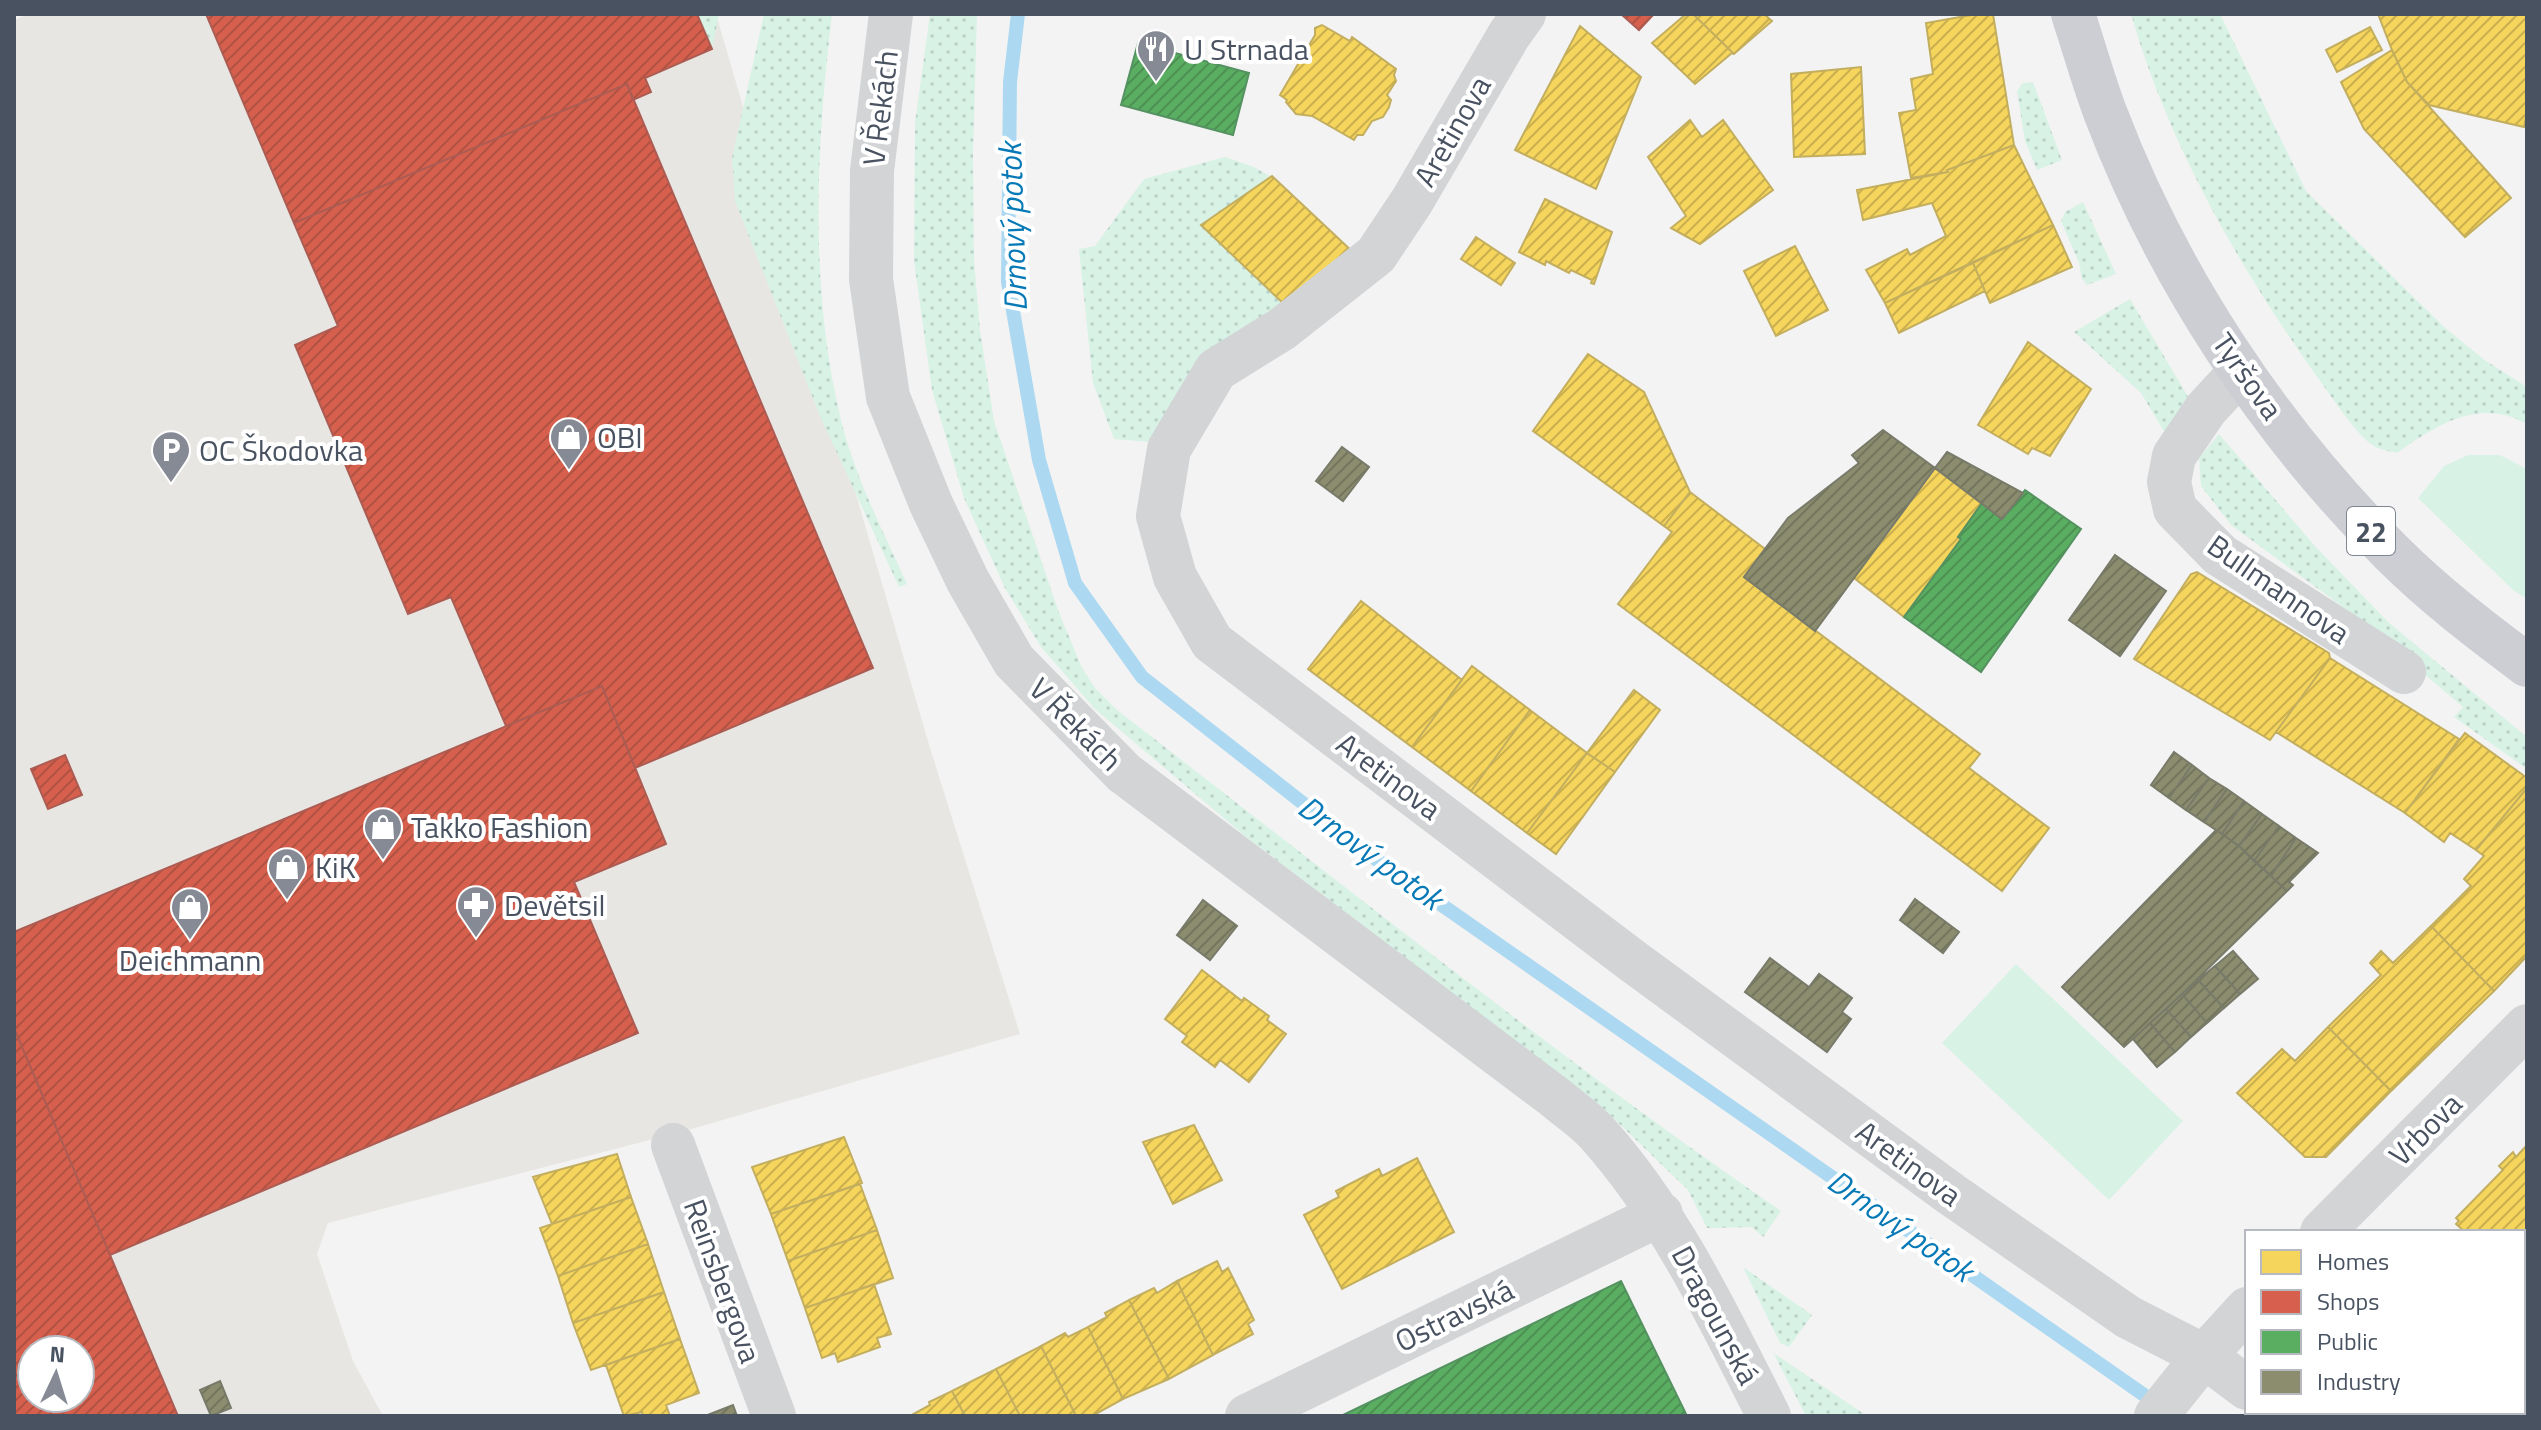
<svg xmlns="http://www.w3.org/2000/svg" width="2541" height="1430" viewBox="0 0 2541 1430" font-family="'Titillium Web',sans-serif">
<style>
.commercial{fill:#e7e6e2;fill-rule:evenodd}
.grass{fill:url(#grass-dots)}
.park{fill:#d8f2e6}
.homes{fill:url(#homes-hatch);stroke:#c2ae5e;stroke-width:2}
.shops{fill:url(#shops-hatch);stroke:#ac5c53;stroke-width:2;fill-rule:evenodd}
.public{fill:url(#public-hatch);stroke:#559261;stroke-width:2}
.industry{fill:url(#industry-hatch);stroke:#787b6a;stroke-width:2}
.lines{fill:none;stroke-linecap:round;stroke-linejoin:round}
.stream{stroke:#acd9f1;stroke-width:14}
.minor{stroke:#d2d4d6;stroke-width:44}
.major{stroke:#ccced4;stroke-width:44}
.labels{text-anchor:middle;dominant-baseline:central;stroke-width:8;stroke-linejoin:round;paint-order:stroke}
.shield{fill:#fff;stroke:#808690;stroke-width:2}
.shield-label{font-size:28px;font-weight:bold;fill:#495261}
.poi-label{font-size:30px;fill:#495261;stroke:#fff;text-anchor:start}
.street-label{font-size:30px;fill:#495261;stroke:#fff}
.water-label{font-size:32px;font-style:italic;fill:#0779b6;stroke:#fff}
</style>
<defs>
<pattern id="grass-dots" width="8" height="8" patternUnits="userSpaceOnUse" patternTransform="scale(2)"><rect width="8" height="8" fill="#d8f2e6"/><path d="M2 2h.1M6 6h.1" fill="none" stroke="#bbd1c8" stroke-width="1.8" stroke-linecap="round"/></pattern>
<pattern id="homes-hatch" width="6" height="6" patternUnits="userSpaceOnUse" patternTransform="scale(2)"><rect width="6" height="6" fill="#f6d55c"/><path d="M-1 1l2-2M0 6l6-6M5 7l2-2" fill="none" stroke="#c9af4f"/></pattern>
<pattern id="shops-hatch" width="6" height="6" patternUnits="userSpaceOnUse" patternTransform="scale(2)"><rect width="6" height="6" fill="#d6604d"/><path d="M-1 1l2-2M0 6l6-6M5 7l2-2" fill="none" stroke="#b05243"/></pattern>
<pattern id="public-hatch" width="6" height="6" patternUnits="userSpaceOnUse" patternTransform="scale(2)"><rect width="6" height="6" fill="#5aae61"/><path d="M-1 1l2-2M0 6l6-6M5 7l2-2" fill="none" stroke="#4c9053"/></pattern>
<pattern id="industry-hatch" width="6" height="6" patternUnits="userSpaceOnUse" patternTransform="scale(2)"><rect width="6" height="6" fill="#8c8c6e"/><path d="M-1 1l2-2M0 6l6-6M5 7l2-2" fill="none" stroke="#74755e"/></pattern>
</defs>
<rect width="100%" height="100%" fill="#f4f3f3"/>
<path class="commercial" d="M29 14H716L930 748 1020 1034 681 1132 328 1223 317 1254 353 1361 383 1416H14V20ZM32 1350H80V1398H32Z"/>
<path class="grass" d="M697 14H719L712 49Z
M764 14H832C816 149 809 287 841 420 855 477 883 531 907 584L899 587 820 416 735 201 732 158Z
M930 14H977L973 154 974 260 980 330 994 421 1058 610 1082 668 1095 688 1117 710C1336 879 1553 1054 1781 1211L1763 1237 1752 1227 1707 1228 1688 1190 1604 1109 1245 836 1095 709 1041 647 1005 588 964 498 932 390 914 261 915 123Z
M2131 14H2220L2306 191 2444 327 2486 361 2527 387V424C2479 397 2437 425 2397 453 2390 451 2380 450 2374 446 2357 436 2332 397 2320 381 2240 269 2169 146 2131 14Z
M2033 82 2062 160 2037 170 2025 141 2017 91 2023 83Z
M1225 157 1254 167 1270 176 1202 226 1287 307 1150 442 1114 439 1093 383 1079 249 1095 246 1144 179Z
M2083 202 2116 274 2087 285 2082 279 2079 263 2061 221 2065 212Z
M2130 299 2193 405 2165 433 2141 393 2074 332Z
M2219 434 2315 546 2388 622 2527 737V769L2454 717 2463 707 2358 618 2231 525 2201 486 2199 458Z
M1743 1267 1812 1315 1789 1347 1780 1343Z
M1773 1352H1772L1867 1416H1806Z"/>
<path class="park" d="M2468 455H2500L2527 469V599L2513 590 2418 498 2444 466Z
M2016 964 2183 1121 2109 1200 1942 1043Z"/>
<path class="homes" d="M1686 14H1693L1734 54 1732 53 1695 84 1652 43Z
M1693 14H1764L1772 21 1734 54Z
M1977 14H1993L2014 145 1947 170 1948 172 1911 178 1899 113 1916 110 1911 79 1933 74 1926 23Z
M2378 14H2527V113L2524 127 2429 105 2407 82 2392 50Z
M1322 25 1350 41 1352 37 1396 69 1394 75 1396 81 1387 95 1391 100 1389 107 1383 117 1372 121 1363 135H1357L1354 140 1312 116 1296 114 1286 102 1287 100 1280 95 1315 35V28Z
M1580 26 1641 77 1596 189 1515 150Z
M2370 27 2382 50 2337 72 2326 50Z
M2392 50 2407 82 2511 198 2465 237 2364 129 2341 82Z
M1861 67 1865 154 1794 157 1791 74Z
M1690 120 1702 137 1723 120 1773 190 1700 244 1671 228 1686 216 1648 157Z
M2014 145 2053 225 1885 303 1866 270 1907 249 1910 255 1946 236 1932 203 1863 220 1857 190 1948 172 1947 170Z
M1272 176 1356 255 1287 307 1201 225Z
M1545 199 1612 232 1594 284 1591 283 1592 280 1571 270 1569 273 1546 261 1545 265 1519 252Z
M2053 225 2072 267 1990 303 1973 263Z
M1476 237 1515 263 1501 285 1461 259Z
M1795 246 1828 310 1776 336 1744 271Z
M1973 263 1985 291 1899 333 1885 303Z
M2028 342 2091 389 2050 456 2032 448 2028 454 1978 425Z
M1588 354 1644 392 1690 492 1664 526 1533 431Z
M1935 468 1982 503 1958 537 1961 539 1904 617 1854 578Z
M1690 492 1765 549 1744 577 1980 754 1969 768 2049 828 2002 891 1618 604 1672 532 1664 526Z
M2197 572 2329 653 2330 658 2270 740 2134 659 2191 574Z
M1361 601 1462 680 1412 747 1308 669Z
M2330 658 2459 739 2405 813 2276 732Z
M1472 666 1530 710 1471 791 1412 747Z
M1634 690 1660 710 1615 772 1587 753Z
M1530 710 1587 753 1527 833 1471 791Z
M2465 733 2527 778V788L2476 850 2450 833 2444 842 2405 813Z
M1587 753 1615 772 1556 854 1527 833Z
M2527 788V956L2494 991 2431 926 2471 886 2464 879 2484 856 2476 850Z
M2431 926 2494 991 2391 1091 2328 1027 2381 975 2370 963 2381 951 2393 963Z
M1202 970 1242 1001 1244 998 1269 1016 1267 1020 1286 1034 1249 1082 1220 1060 1215 1067 1182 1042 1187 1036 1165 1019Z
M2328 1027 2391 1091 2326 1157H2305L2237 1093 2282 1049 2295 1061Z
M1194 1125 1222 1180 1173 1204 1143 1142Z
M844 1137 862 1183 771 1214 752 1167Z
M2527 1145V1262L2523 1266V1232H2465L2456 1224 2459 1221 2456 1218 2503 1170 2499 1166 2513 1152 2516 1157Z
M617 1154 631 1197 552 1224 533 1177Z
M1417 1158 1454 1232 1342 1289 1304 1215 1339 1197 1336 1191 1379 1169 1382 1176Z
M860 1184 877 1230 788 1261 771 1214Z
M631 1197 648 1244 558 1276 540 1228Z
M877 1230 893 1278 805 1308 788 1261Z
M648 1244 664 1292 573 1323 558 1276Z
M1217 1261 1222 1272 1228 1268 1254 1320 1248 1324 1253 1334 1213 1355 1177 1281Z
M1177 1281 1213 1355 1169 1379 1129 1300 1154 1288 1157 1293Z
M874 1284 891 1334 877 1338 880 1347 838 1362 835 1353 822 1358 805 1308Z
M664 1292 680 1339 591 1370 573 1323Z
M1129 1300 1169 1379 1123 1399 1088 1327 1107 1317 1105 1313Z
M1088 1327 1123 1399 1092 1416H1076L1041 1346 1065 1333 1068 1337Z
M680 1339 699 1393 666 1405 670 1416H643L642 1412 624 1416 606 1365Z
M1041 1346 1076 1416H1020L996 1369Z
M996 1369 1020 1416H965L952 1391Z
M952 1391 965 1416H910L930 1405 929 1402Z
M2369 1412H2507L2512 1416H2375Z"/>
<path class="shops" d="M206 14H697L712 49 645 78 651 92 633 100 627 84 294 223Z
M1621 14H1654L1639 30Z
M627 84 873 668 635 768 602 686 506 726 451 597 408 614 295 345 338 326 294 223Z
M602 686 666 844 574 882 638 1033 110 1255 14 1028V932Z
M65 755 82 795 48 809 31 769Z
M14 1028 110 1255 178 1416H14ZM32 1350H80V1398H32Z"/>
<path class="public" d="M1138 43 1249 73 1233 135 1121 105Z
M2025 490 2081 529 1981 672 1904 617 1961 539 1958 537 1982 503 2002 519Z
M1621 1281 1687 1416H1341Z"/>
<path class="industry" d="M1883 430 1935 468 1815 631 1744 577 1788 518 1859 463 1852 455Z
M1342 447 1369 467 1343 501 1316 481Z
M1947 452 2023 493 2002 519 1935 468Z
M2115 555 2166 591 2120 656 2069 620Z
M2174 752 2192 765 2169 798 2151 785Z
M2192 765 2209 778 2186 810 2169 798Z
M2209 778 2227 789 2204 822 2186 810Z
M2227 789 2244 801 2222 834 2204 822Z
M2244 801 2262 814 2239 846 2222 834Z
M2262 814 2279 826 2254 861 2239 846Z
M2279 826 2296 838 2271 876 2254 861Z
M2216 830 2239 846 2287 891 2182 994 2124 1047 2062 987Z
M2296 838 2318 853 2289 882 2293 885 2287 891 2271 876Z
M1915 899 1959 932 1943 953 1900 920Z
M1203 900 1237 926 1210 960 1177 935Z
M2233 951 2258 979 2240 994 2215 966Z
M1770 958 1809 987 1819 974 1852 998 1842 1012 1851 1019 1827 1052 1745 992Z
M2215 966 2240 994 2224 1008 2198 980Z
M2198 980 2224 1008 2207 1023 2182 994Z
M2182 994 2207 1023 2191 1037 2166 1009Z
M2166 1009 2191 1037 2175 1052 2150 1023Z
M2150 1023 2175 1052 2157 1067 2133 1039Z
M220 1381 231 1408 211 1416 200 1390Z
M733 1405 737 1416H705Z"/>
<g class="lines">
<path class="stream" d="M1018 14 1010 82 1008 282 1039 460 1075 583 1142 677 1360 848 2157 1404"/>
<path class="minor" d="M891 14 872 171 871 279 888 397 931 504 968 581 1014 661 1124 773 1556 1098C1570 1110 1586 1120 1598 1134 1672 1217 1719 1318 1769 1416
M1524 14 1509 35 1412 201 1376 255 1282 329 1216 370 1169 449 1158 516 1175 577 1212 642 1634 962 1951 1194 2128 1317 2204 1356 2247 1388
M2241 371 2206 409 2174 456 2169 482 2175 509 2220 555 2404 672
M673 1145 774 1416
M2322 1232 2527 1026
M2281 1412 2287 1416
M1247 1416 1661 1214
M2156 1416 2204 1356 2247 1309"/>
<path class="major" d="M2073 14C2084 47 2093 80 2105 112 2167 276 2268 429 2392 553 2433 594 2480 630 2527 665"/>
</g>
<defs>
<g id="restaurant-pin" transform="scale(2)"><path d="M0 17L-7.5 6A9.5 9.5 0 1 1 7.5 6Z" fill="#858a94" stroke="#fff"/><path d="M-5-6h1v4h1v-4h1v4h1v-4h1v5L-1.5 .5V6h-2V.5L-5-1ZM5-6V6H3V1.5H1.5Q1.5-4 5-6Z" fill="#fff"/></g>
<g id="shop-pin" transform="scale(2)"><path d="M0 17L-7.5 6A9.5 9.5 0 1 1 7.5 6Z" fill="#858a94" stroke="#fff"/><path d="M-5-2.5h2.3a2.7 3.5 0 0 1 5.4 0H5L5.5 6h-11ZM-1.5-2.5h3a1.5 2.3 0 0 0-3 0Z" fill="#fff"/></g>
<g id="parking-pin" transform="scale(2)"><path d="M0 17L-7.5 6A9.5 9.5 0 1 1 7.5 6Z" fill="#858a94" stroke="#fff"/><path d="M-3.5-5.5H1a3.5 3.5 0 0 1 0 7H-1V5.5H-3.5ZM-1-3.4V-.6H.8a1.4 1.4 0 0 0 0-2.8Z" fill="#fff"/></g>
<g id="pharmacy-pin" transform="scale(2)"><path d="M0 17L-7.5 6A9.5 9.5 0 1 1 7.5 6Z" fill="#858a94" stroke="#fff"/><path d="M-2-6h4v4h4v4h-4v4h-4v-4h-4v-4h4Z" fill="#fff"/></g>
</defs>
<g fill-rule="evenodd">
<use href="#restaurant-pin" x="1156" y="49"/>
<use href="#shop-pin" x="569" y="437"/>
<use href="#parking-pin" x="171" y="450"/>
<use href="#shop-pin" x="383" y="827"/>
<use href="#shop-pin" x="287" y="867"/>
<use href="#pharmacy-pin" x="476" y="905"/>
<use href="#shop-pin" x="190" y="907"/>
</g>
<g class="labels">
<rect class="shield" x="2347" y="507" width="48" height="48" rx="6"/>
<g class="shield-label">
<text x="2371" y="531">22</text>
</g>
<g class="poi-label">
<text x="1184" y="49">U Strnada</text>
<text x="597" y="437">OBI</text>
<text x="199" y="450">OC Škodovka</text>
<text x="411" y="827">Takko Fashion</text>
<text x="315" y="867">KiK</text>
<text x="504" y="905">Devětsil</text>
<text x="190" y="960" text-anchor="middle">Deichmann</text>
</g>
<g class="street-label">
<text transform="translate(880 108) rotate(-83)">V Řekách</text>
<text transform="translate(1452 131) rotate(-60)">Aretinova</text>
<text transform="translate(2248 376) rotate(55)">Tyršova</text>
<text transform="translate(2279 589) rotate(35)">Bullmannova</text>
<text transform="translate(1076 724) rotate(45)">V Řekách</text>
<text transform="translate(1389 776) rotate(37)">Aretinova</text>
<text transform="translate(2425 1129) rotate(-45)">Vrbova</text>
<text transform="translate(1909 1163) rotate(36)">Aretinova</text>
<text transform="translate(723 1281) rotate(70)">Reinsbergova</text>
<text transform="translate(1454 1315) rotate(-26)">Ostravská</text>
<text transform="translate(1716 1315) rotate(62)">Dragounská</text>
</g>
<g class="water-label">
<text transform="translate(1012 227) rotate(-92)">Drnový potok</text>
<text transform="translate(1371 852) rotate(36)">Drnový potok</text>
<text transform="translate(1901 1225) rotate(35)">Drnový potok</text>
</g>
</g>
<rect width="2541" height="1430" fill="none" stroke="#495261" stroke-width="32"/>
<rect x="2245" y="1230" width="280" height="184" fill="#ffffff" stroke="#b6bac0" stroke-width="2"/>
<rect x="2261" y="1250" width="40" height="24" fill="#f6d55c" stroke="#b6bac0" stroke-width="2"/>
<text x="2317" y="1270" font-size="24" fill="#495261">Homes</text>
<rect x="2261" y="1290" width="40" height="24" fill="#d6604d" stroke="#b6bac0" stroke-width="2"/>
<text x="2317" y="1310" font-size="24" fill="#495261">Shops</text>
<rect x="2261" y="1330" width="40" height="24" fill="#5aae61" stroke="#b6bac0" stroke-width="2"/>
<text x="2317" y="1350" font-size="24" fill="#495261">Public</text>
<rect x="2261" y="1370" width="40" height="24" fill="#8c8c6e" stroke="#b6bac0" stroke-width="2"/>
<text x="2317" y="1390" font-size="24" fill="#495261">Industry</text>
<g transform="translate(56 1374) rotate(4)"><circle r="38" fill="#ffffff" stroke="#b6bac0" stroke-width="2"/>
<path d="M0-6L14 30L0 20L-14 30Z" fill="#858a94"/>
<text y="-12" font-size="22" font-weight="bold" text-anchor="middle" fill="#495261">N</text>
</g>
</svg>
